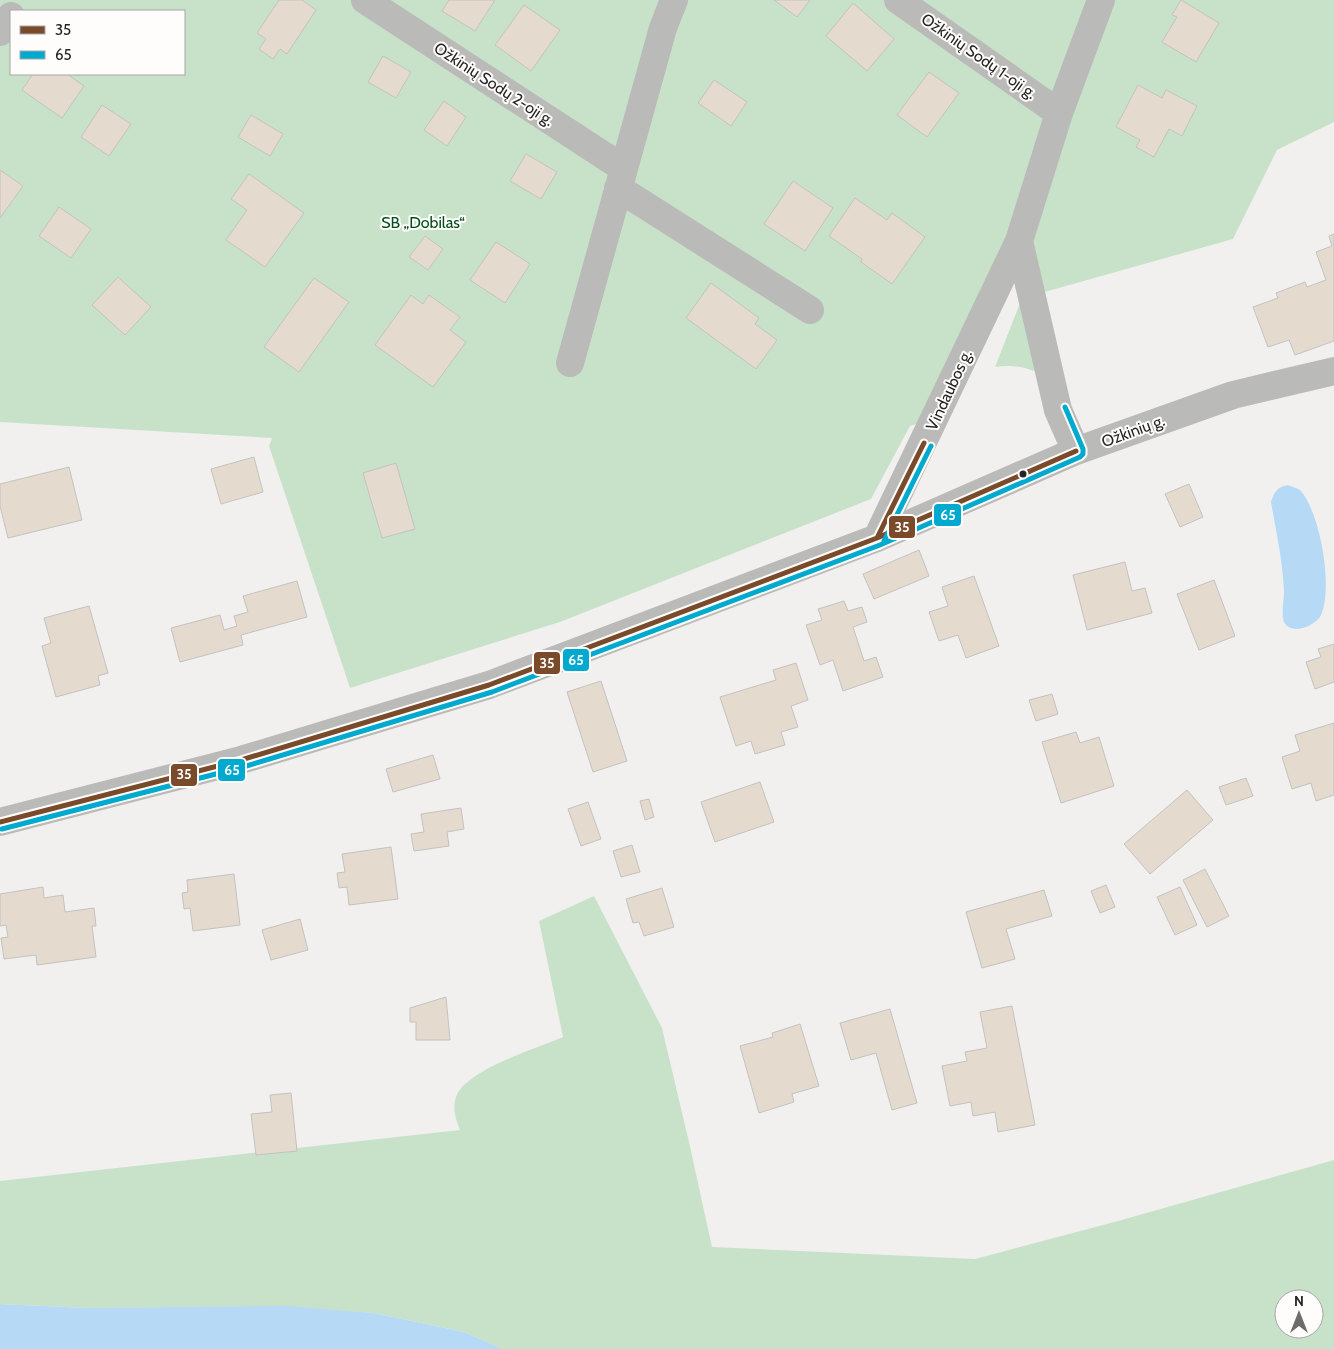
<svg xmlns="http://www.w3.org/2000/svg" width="1334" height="1349" viewBox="0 0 1334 1349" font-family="Cabin,sans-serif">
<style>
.green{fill:#c8e2ca;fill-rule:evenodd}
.water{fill:#b6daf5}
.building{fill:#e4dbce;stroke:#c3c2c1}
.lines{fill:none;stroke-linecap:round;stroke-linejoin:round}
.street{stroke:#babab9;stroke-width:28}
.bus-1-casing{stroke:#fffdfc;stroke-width:9}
.bus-2-casing{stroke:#fffdfc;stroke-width:9}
.bus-1{stroke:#7a4b2a;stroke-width:5}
.bus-2{stroke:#00a9ce;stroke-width:5}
.bus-dot{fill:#262424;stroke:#fffdfc;stroke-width:2}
.labels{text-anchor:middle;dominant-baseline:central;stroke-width:4;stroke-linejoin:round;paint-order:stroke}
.street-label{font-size:16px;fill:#262424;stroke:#fffdfc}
.park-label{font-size:16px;fill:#034c1c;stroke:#fffdfc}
.line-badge{stroke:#fffdfc;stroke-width:2}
.badge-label{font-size:14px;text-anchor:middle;font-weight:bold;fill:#fff}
</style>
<rect width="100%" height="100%" fill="#f2f0ee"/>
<path class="green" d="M0 0H1334V122L1277 150 1233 239 1041 293 1033 240 923 422 910 426 871 499 560 622 350 688 269 446 272 438 0 422ZM11 11H184V74H11Z
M1022 298 1039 373C1023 366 1012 365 995 367Z
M594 896 662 1028 689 1142 712 1247 975 1259 1118 1221 1334 1160V1349H503L464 1332 374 1313 288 1307 87 1308 0 1304V1181L460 1130C456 1119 452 1110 456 1097 465 1070 538 1048 563 1037L539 921ZM1284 1299H1314V1329H1284Z"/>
<path class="water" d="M1288 485C1292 487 1298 488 1301 491 1321 515 1334 591 1320 617 1313 626 1292 636 1284 622 1281 614 1284 600 1284 592 1283 562 1276 531 1271 502 1274 492 1277 487 1288 485Z
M0 1304 87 1308 288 1306 374 1313 464 1332 503 1349H0Z"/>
<path class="building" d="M279 0H302L316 10 287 54 280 49 273 59 259 49 266 39 257 33Z
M449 0H495L475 31 442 11Z
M774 0H810L797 17Z
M1181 0 1219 23 1196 62 1162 42 1177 17 1172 15Z
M853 3 894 39 867 71 826 36Z
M524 5 560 30 531 71 495 45Z
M383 56 411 72 396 98 368 82Z
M929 72 959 93 927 137 897 115Z
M33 74H67L84 86 62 118 22 90Z
M714 80 747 102 731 126 698 103Z
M1138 85 1162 98 1166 90 1197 106 1182 136 1169 129 1154 157 1136 147 1140 140 1116 127Z
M444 101 466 117 447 146 424 130Z
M102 105 131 124 109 156 81 137Z
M251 115 283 134 270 156 238 137Z
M526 154 557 172 541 199 510 181Z
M0 170 23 186 0 218Z
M249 174 304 213 265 267 226 240 247 210 231 199Z
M793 181 833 208 805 251 764 224Z
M855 198 887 220 892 213 925 237 892 284 861 262 862 259 829 236Z
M59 207 91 229 71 258 39 236Z
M1334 234V341L1295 355 1289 340 1268 347 1253 307 1278 298 1276 293 1305 282 1307 287 1326 280 1316 252 1332 246 1329 236Z
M425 236 443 249 428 270 409 257Z
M496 242 530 264 505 303 470 280Z
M118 277 151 307 125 335 92 305Z
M314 278 349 302 299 372 264 347Z
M711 283 759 318 755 324 777 340 756 369 686 318Z
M411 295 423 304 429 295 460 317 450 330 466 342 433 387 375 345Z
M254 457 263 492 221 504 211 469Z
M396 463 415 529 382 538 363 473Z
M69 467 82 520 8 538 0 506V484Z
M1189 484 1203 517 1180 527 1165 494Z
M919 550 929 576 874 599 863 574Z
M1125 562 1132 591 1145 588 1152 613 1087 630 1073 575Z
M974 576 999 646 966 658 958 635 939 641 929 612 948 606 942 587Z
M1214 580 1235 636 1199 650 1177 594Z
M297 581 307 617 241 635 243 645 180 662 171 628 220 615 224 630 237 626 234 616 248 612 243 596Z
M844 601 848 611 862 607 867 622 853 627 864 661 876 657 883 677 843 691 833 660 820 665 806 625 822 620 818 609Z
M89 606 108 673 98 676 100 685 56 697 42 646 51 643 44 618Z
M1334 644V682L1315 689 1306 662 1321 657 1318 649Z
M796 663 808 700 791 706 798 727 781 732 785 745 755 754 751 741 736 746 720 697 776 680 773 670Z
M601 681 627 761 593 772 567 692Z
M1052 694 1058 714 1036 721 1029 700Z
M1334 723V795L1316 801 1311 783 1292 789 1282 757 1300 751 1295 735Z
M1076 732 1080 743 1099 737 1114 786 1061 803 1042 742Z
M433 755 440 779 393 792 386 769Z
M1246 778 1253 796 1226 805 1219 787Z
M760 782 774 822 715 842 701 802Z
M1187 790 1213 820 1150 874 1124 844Z
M649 799 654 817 645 820 640 801Z
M588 802 601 839 581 846 568 809Z
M461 808 464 829 447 832 449 846 414 851 411 834 424 832 421 814Z
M632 845 640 872 621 877 613 851Z
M391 847 398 899 349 905 347 887 339 888 337 873 345 872 342 854Z
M1205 869 1229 916 1207 927 1183 880Z
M234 874 240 925 193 931 190 908 184 909 182 893 188 892 187 880Z
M1106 885 1115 907 1100 913 1091 891Z
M43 887 44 898 63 895 65 912 94 908 96 926H92L96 957 37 965 36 955 4 959 1 938 8 937 6 925 0 926V894Z
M1180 887 1197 925 1175 935 1157 897Z
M662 888 674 927 644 936 639 922 633 923 626 899Z
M1044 890 1052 916 1006 929 1015 959 982 968 966 912Z
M300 919 308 950 271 960 262 930Z
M446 997 450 1040H416V1022H410V1008Z
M1012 1006 1035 1125 998 1132 995 1112 973 1116 971 1102 950 1106 942 1066 967 1061 965 1052 987 1048 980 1012Z
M890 1009 917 1103 892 1110 876 1053 851 1060 840 1023Z
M800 1024 819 1086 792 1094 794 1102 759 1113 740 1046 773 1037 772 1033Z
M291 1093 297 1151 256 1155 251 1114 272 1112 270 1095Z"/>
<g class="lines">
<path class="street" d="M365 0 623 168
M898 0 1059 113
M0 32 11 16
M618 188 810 310
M1019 241 1058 410 1076 451
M570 363 663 28 674 0
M877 538 1019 241 1059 113 1101 0
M0 822 241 760 489 685 877 538 1076 451 1233 395 1334 371"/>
<g class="bus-1-casing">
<path id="bus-1" d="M877 538 924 443
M0 822 241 760 489 685 877 538 1076 451"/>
</g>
<g class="bus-2-casing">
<path id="bus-2" d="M884 541 931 446
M2 829 243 767 492 692 880 545 1080 457 1083 454V449L1065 407"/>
</g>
<use href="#bus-1" class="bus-1"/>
<use href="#bus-2" class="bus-2"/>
</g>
<circle class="bus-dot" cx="1023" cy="474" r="4.5"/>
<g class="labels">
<g class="street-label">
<text transform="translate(979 56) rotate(35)">Ožkinių Sodų 1-oji g.</text>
<text transform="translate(494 84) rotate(33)">Ožkinių Sodų 2-oji g.</text>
<text transform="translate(949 390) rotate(-65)">Vindaubos g.</text>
<text transform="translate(1133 431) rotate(-20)">Ožkinių g.</text>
</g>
<g class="park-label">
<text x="423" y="222">SB „Dobilas“</text>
</g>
</g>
<g class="line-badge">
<rect x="933" y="503" width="29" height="24" rx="5" fill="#00a9ce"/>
<rect x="888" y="515" width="28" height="24" rx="5" fill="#7a4b2a"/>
<rect x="562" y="648" width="28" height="24" rx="5" fill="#00a9ce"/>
<rect x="533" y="651" width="28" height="24" rx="5" fill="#7a4b2a"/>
<rect x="217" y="758" width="29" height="24" rx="5" fill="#00a9ce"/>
<rect x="170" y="763" width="28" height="24" rx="5" fill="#7a4b2a"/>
</g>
<g class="badge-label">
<text x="948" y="520">65</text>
<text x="902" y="532">35</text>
<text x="576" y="665">65</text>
<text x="547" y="668">35</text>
<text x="232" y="775">65</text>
<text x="184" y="779">35</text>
</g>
<rect x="10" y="10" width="175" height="65" fill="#fffdfc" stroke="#a8a6a6"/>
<rect x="20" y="26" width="25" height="8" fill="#7a4b2a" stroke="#a8a6a6"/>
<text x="55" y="35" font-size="15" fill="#262424">35</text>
<rect x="20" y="51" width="25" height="8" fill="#00a9ce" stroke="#a8a6a6"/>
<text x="55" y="60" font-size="15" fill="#262424">65</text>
<g transform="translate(1299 1314)"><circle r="24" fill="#fffdfc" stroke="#a8a6a6"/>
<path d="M0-4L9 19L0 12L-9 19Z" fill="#6d6b6b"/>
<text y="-8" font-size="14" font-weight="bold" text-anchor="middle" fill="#262424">N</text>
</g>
</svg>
